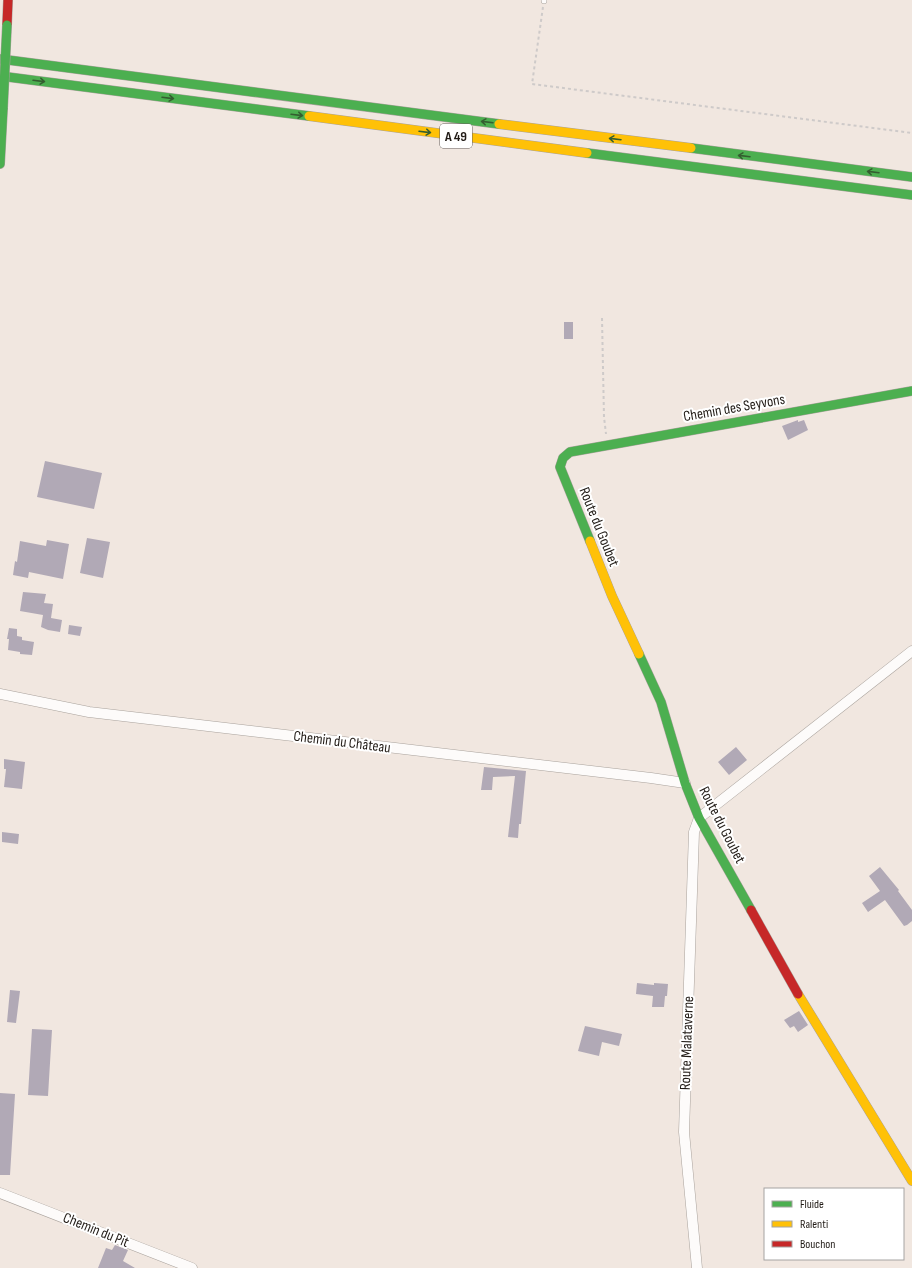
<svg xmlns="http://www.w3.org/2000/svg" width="912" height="1268" viewBox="0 0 912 1268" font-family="'Sofia Sans Condensed',sans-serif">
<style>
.building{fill:#b1a9b6}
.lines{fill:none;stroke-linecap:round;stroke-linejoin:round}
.lane-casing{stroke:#a9a29c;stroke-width:6}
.street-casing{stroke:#a9a29c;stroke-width:11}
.fast-casing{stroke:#a9a29c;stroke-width:10}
.slow-casing{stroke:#a9a29c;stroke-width:10}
.jam-casing{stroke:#a9a29c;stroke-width:10}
.path{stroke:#cecac9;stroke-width:2;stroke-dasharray:3 3;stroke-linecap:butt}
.lane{stroke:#fdfbfa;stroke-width:5}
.street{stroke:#fdfbfa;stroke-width:10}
.fast{stroke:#4caf50;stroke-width:9}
.slow{stroke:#ffc107;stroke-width:9}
.jam{stroke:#c62828;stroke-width:9}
.fast-bridge-casing{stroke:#a9a29c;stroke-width:10;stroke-linecap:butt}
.fast-bridge{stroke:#4caf50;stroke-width:9}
.oneway{stroke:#345e30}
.labels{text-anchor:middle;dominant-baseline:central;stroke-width:4;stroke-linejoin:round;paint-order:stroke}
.shield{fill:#fff;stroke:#645f5c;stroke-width:1}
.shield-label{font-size:14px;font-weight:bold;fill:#211b16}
.street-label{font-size:15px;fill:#211b16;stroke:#fff}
</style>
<rect width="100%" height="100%" fill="#f1e7e0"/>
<path class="building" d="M564 322H573V339H564Z
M798 420V422L804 420 808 430 788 440 782 426Z
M45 461 102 473 94 509 37 497Z
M87 538 110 542 103 578 80 573Z
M47 540 69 544 63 579 29 572 28 578 13 575 15 561 17 562 20 541 46 546Z
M23 592 46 594 44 603 53 604 51 618 62 620 60 632 48 630 41 627 43 615 20 611Z
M69 625 82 627 80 636 68 634Z
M9 628 17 629V636L22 637V640L34 642 32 655 20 654V652L8 650 9 639H7Z
M736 747 747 760 729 775 718 762Z
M4 759 25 762 22 789 4 787 6 769H4Z
M484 767 526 771 521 824H519L518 838 508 837 515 776 493 777 492 790H481Z
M2 832 19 834 18 844 2 842Z
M880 867 899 890 898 891 912 910V921L907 925 904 926 885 900 868 912 862 903 880 891 869 876Z
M637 983 654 985V983L668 984 667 996H665L664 1007H652L653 996 636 994Z
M10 990 20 991 16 1023 7 1022Z
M799 1011 808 1025 798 1032 794 1026 790 1028 784 1020Z
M585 1026 622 1034 619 1046 602 1042 599 1056 578 1051Z
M32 1029 52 1030 48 1096 28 1095Z
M0 1093 15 1094 10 1175H0Z
M115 1245 128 1250 123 1261 135 1268H98L106 1248 112 1250Z"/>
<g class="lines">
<g class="lane-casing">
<path id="lane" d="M544 1V0"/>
</g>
<g class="street-casing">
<path id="street" d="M0 694 89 712 651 778 685 783
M0 1193 192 1268
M697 1268 684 1132 694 832 699 818 912 651"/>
</g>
<g class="fast-casing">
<path id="fast" d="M0 59 499 124
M0 76 309 116
M691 148 912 177
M587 153 912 195
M0 164 3 108
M590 541 560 467 563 458 570 452 912 391
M639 654 661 702 685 783 699 818 751 910"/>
</g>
<g class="slow-casing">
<path id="slow" d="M309 116 587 153
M499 124 691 148
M590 541 612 596 639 654
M798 994 912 1181"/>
</g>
<g class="jam-casing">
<path id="jam" d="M7 25 8 0
M751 910 798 994"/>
</g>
<path class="path" d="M543 7 532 84 912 133
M602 318 604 417 606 434"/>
<use href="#lane" class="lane"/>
<use href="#street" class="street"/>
<use href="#fast" class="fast"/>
<use href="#slow" class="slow"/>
<use href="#jam" class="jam"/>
<g class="fast-bridge-casing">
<path id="fast-bridge" d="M3 108 7 25"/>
</g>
<use href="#fast-bridge" class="fast-bridge"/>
</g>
<defs><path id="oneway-shaft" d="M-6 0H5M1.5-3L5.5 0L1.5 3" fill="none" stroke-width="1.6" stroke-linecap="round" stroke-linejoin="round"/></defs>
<g class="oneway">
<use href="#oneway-shaft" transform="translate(39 81) rotate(7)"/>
<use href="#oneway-shaft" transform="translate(168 98) rotate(7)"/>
<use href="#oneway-shaft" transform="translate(297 115) rotate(7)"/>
<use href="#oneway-shaft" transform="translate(487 122) rotate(-173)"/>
<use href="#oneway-shaft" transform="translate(425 132) rotate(7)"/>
<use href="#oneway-shaft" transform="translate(615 139) rotate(-173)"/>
<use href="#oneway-shaft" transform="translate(744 156) rotate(-173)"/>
<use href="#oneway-shaft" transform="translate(873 172) rotate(-173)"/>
</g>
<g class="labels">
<rect class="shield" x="440" y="124" width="32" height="24" rx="3"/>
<g class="shield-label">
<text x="456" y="136">A 49</text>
</g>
<g class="street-label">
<text transform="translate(734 408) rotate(-10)">Chemin des Seyvons</text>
<text transform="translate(599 527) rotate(68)">Route du Goubet</text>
<text transform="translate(342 742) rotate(7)">Chemin du Château</text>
<text transform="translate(722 825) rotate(63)">Route du Goubet</text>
<text transform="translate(687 1043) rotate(-88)">Route Malataverne</text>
<text transform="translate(96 1230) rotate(22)">Chemin du Pit</text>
</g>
</g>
<rect x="764" y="1188" width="140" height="72" fill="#ffffff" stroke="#a6a4a2"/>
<rect x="772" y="1201" width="20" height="6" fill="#4caf50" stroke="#a6a4a2"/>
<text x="800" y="1208" font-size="12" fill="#211b16">Fluide</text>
<rect x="772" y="1221" width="20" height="6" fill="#ffc107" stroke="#a6a4a2"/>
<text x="800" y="1228" font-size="12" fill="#211b16">Ralenti</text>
<rect x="772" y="1241" width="20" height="6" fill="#c62828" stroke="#a6a4a2"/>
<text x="800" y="1248" font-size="12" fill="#211b16">Bouchon</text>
</svg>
